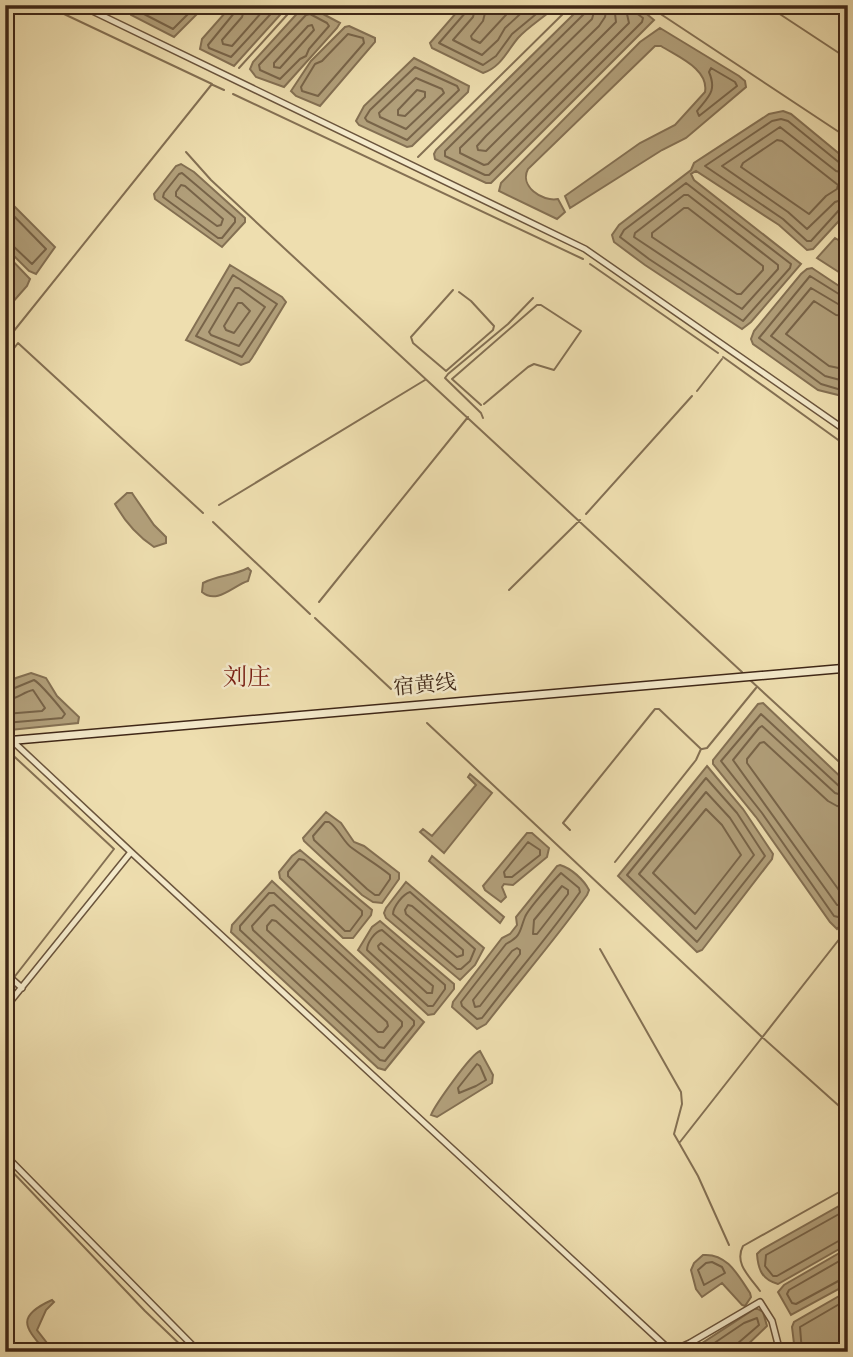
<svg xmlns="http://www.w3.org/2000/svg" width="853" height="1357" viewBox="0 0 853 1357" font-family="'IM FELL English','Noto Serif SC',serif">
<style>
.water{fill:#b2a07b;stroke:#847053;stroke-width:2}
.lines{fill:none;stroke-linecap:round;stroke-linejoin:round}
.shore{stroke:#786449;stroke-width:2}
.stream{stroke:#847053;stroke-width:2}
.street-casing{stroke:#6b553d;stroke-width:8}
.secondary-casing{stroke:#3f2717;stroke-width:10}
.street{stroke:#f4eacb;stroke-width:5}
.secondary{stroke:#f4eacb;stroke-width:7}
.labels{text-anchor:middle;dominant-baseline:central;stroke-width:5;stroke-linejoin:round;paint-order:stroke}
.street-label{font-size:21px;fill:#3f2717;stroke:#f4eacb}
.quarter-label{font-size:24px;fill:#7a1f14;stroke:#f4eacb}
</style>
<rect width="100%" height="100%" fill="#eedeaf"/>
<filter id="stains"><feTurbulence type="fractalNoise" baseFrequency=".00286" numOctaves="4"/><feColorMatrix values="0 0 0 0 .2 0 0 0 0 .09 0 0 0 0 .02 0 0 0 .5 -.17"/></filter>
<radialGradient id="worn" r=".72"><stop offset=".6" stop-color="#630" stop-opacity="0"/><stop offset="1" stop-color="#630" stop-opacity=".3"/></radialGradient>
<path class="water" d="M136 5H206L174 37 131 15V11Z
M232 5H289L234 66 200 49 202 39Z
M463 5H557C545 17 530 25 518 38 507 51 501 67 483 73L432 48 430 43Z
M583 5H636L654 20 491 183H486L435 159 434 154 436 150Z
M308 6 340 23 337 28 284 87 256 77 250 69 253 62 303 7Z
M349 26 375 38V42L320 106 296 96 291 91 311 61 345 27Z
M660 28 739 76 745 81 746 87 686 138 662 150 570 208 565 196 640 143 675 125 705 92C709 69 678 57 661 46H655L528 169C519 186 542 202 558 199L565 212 557 219 499 191 501 183 640 42Z
M414 58 469 86 468 92 412 146 407 147 359 125 356 121 364 106Z
M783 111 791 114 848 161V211L813 249 807 250 779 225 696 171 691 174 694 180 801 264 751 322 742 329 645 265 614 242 612 235 619 225 691 170 694 163 769 114Z
M181 164 194 172 245 218V222L222 247 155 199 154 194 176 166Z
M5 197 55 247 36 274 29 271 5 247Z
M835 238 848 246V278L817 258Z
M5 253 30 279 27 286 11 304 5 299Z
M230 265 282 297 286 302 252 358 249 362 241 365 186 340Z
M812 268 848 292V401L838 395 818 390 753 344 751 339 754 331 801 274 807 269Z
M127 493H132L134 496 154 525 166 537V543L154 547C136 535 125 522 115 504Z
M248 568 251 571 248 581C234 585 217 605 202 592L203 583C218 575 233 576 248 568Z
M31 673 46 678 57 696 79 717 78 723 10 730 5 728V686L16 678Z
M763 703 848 784V917L837 929 830 922 756 817 713 764V760L758 704Z
M707 766 743 809 773 854 772 859 702 950 697 952 618 876Z
M470 774 492 793 444 853 420 832 423 829 432 836 476 785 468 777Z
M326 812 341 823 354 842 364 846 399 873V879L382 903 373 902 362 895 304 841 303 838Z
M527 833H532L549 848 547 857 513 885 504 884 502 887 506 897 501 902 485 890 483 886Z
M300 850 372 910 371 915 353 938H343L280 878 279 872 292 856Z
M432 856 504 917 500 923 429 861Z
M560 865C571 868 584 880 589 890L587 895C555 940 519 981 486 1024L477 1029 452 1007 453 1002 502 938 510 934 517 925 516 917 557 866Z
M272 881 424 1022 385 1070 378 1068 231 932 232 925Z
M406 882 484 948 475 965 460 980 386 918 384 913 386 908Z
M380 921 454 984V989L434 1014 428 1015 358 950 372 927Z
M480 1051 493 1075 492 1083 437 1117 431 1115C435 1105 471 1054 480 1051Z
M848 1201V1244L778 1284C762 1280 758 1269 757 1254L761 1250Z
M848 1248V1284L791 1315 778 1292 784 1285Z
M703 1255C727 1253 738 1275 750 1293L751 1297 745 1306 742 1305 722 1283 702 1297 696 1289 691 1270 694 1263Z
M848 1291V1352H795L792 1327 794 1322Z
M52 1300 54 1302 46 1310 37 1330 54 1352H46C26 1328 14 1317 52 1300Z
M756 1308 763 1312 767 1326 740 1352H682L696 1347Z"/>
<g class="lines">
<path class="shore" d="M140 5 142 13 173 29 197 5
M237 5 235 12 208 45 209 48 231 57 279 5
M246 5 242 17 222 40 223 44 232 46 268 5
M467 5 466 12 439 43 483 65 496 56 512 34 547 5
M476 5 473 17 453 40 482 55 498 40 505 28 530 5
M487 5 483 21 471 36 472 39 480 43 515 5
M587 5 585 13 445 151V156L485 175H489L642 22 643 18 635 12 634 5
M596 5 592 19 460 148V153L484 165 488 164 629 23 625 5
M607 5 605 17 599 26 486 136 477 146 478 150 486 151 616 22 614 5
M310 14 327 23 329 26 309 49 306 56 300 59 280 79 260 70 259 65 306 15Z
M312 25 314 30 280 68 274 67V63L308 26Z
M348 34 363 38 364 43 318 96 302 91 301 87 315 64 322 61Z
M415 67 457 86 459 90 407 140 367 121 365 118 370 110Z
M711 68 735 82 737 86 699 116 697 111C709 96 717 91 709 72Z
M416 78 442 89 444 93 406 129 380 117 379 113Z
M417 90 425 92V97L405 116 398 115V110Z
M777 140 782 141 838 185 837 189 826 196 809 214 741 167 743 163Z
M848 165 841 164 788 121 781 119 772 121 705 166 783 219 807 241H811L840 209 848 207
M182 173 235 218V222L222 238H218L163 197 164 193 179 174Z
M848 174 836 171 780 127 722 166 788 212 807 229 835 202 848 198
M686 183 791 264 790 268 743 321 649 259 620 237 624 230Z
M181 185 185 186 223 219 221 225 217 226 176 196V192Z
M684 195H688L778 265V269L742 309 634 237 635 233Z
M5 207 46 249 32 264 12 245 5 243
M684 208H688L763 266V270L741 294H737L652 237V233Z
M233 275 277 304 242 357 196 336Z
M235 288H239L265 307 239 346 211 335 209 332Z
M848 297 842 296 810 276 759 338 821 384 848 392
M238 303H242L250 311 234 333 226 330 224 326Z
M848 306 838 304 811 288 771 336 825 376 848 382
M848 316 836 315 814 301 786 334 829 366 848 370
M5 692 34 680C40 683 60 707 65 714L62 718 5 723
M5 700C16 700 23 692 33 690L45 708 42 711 5 714
M706 778 737 813 765 856 697 942 627 875Z
M848 788 840 787 761 714 721 761 762 813 834 916 838 917 848 914
M706 792 730 818 754 855 696 929 639 874Z
M848 797 835 793 762 726 759 728 733 760 837 905H848
M848 808 837 806 828 801 764 742 760 743 747 759V763L841 893 848 894
M706 809 722 825 741 855 695 914 653 873Z
M325 822H329C339 829 344 843 352 848 364 857 378 865 390 875V879L379 895H375L367 889 314 840 313 836Z
M528 842 540 850V855L512 877H505L504 872Z
M299 859 304 860 362 911V915L350 931H345L288 876V872Z
M561 873 579 888 580 892C549 936 514 976 482 1018L477 1019 462 1006 461 1002 506 944C522 935 519 932 525 917 528 909 554 880 561 873Z
M562 886 568 890V894L537 934H533L534 920Z
M410 892 475 949 470 961 461 969H457L393 914C393 907 403 894 410 892Z
M269 893H274L414 1021V1025L385 1061 380 1060 240 930V926Z
M274 905 402 1022V1026L384 1048 379 1047 253 930 252 926 270 906Z
M408 905 412 906 463 950V955L457 957 406 914 405 910Z
M272 920 276 921 387 1022 388 1026 383 1032H378L267 930V926Z
M382 930 445 985V989L433 1006H428L367 950C367 943 375 931 382 930Z
M381 943 433 986 432 993H427L379 949 378 946Z
M517 948 520 950V954L480 1006 475 1007 473 1000 512 951Z
M477 1064 480 1066 486 1080 476 1086 459 1093 458 1088Z
M848 1209 766 1255 765 1266 773 1276H777L842 1239 848 1238
M848 1256 789 1290 787 1294 792 1303 796 1304 842 1279H848
M712 1262 722 1267 725 1273 704 1285 698 1270 706 1263Z
M701 1352 744 1323 757 1318 759 1325 737 1344 736 1352
M802 1352 800 1327 848 1299"/>
<path class="stream" d="M647 5 848 138
M766 5 848 59
M239 68 296 5
M213 85 224 90
M233 94 583 259
M186 152 211 180 284 248 742 672
M418 157 572 5
M590 264 718 353
M453 290 411 337 413 343 446 371 493 330 494 326 471 301 459 292
M5 342 212 84 45 5
M723 357 848 447
M5 360 18 343 203 513
M697 391 722 359
M481 405 452 379 537 305H541L581 331 554 370 534 364 528 367 484 404
M483 418 481 413 445 378 448 374 508 324 533 298
M219 505 425 380
M586 514 692 396
M213 522 310 614
M509 590 580 520
M319 602 468 417
M315 618 391 689
M750 680 848 770
M427 723 762 1037 848 1114
M5 748 114 849 5 989
M702 749 707 748 756 688
M570 830 563 823 655 709H659L701 749 696 760 615 862
M600 949 681 1092 682 1104 674 1134 698 1176 729 1245
M680 1142 848 928
M5 1164 145 1311 188 1352
M760 1291C749 1276 734 1263 743 1246L848 1187"/>
<g class="street-casing">
<path id="street" d="M80 5 585 249 848 432
M5 734 131 852 5 1008
M131 852 672 1352
M5 973 22 988
M5 1155 199 1352
M670 1352 690 1343 760 1302 772 1321 780 1352"/>
</g>
<g class="secondary-casing">
<path id="secondary" d="M5 741 848 668"/>
</g>
<use href="#street" class="street"/>
<use href="#secondary" class="secondary"/>
</g>
<g class="labels">
<g class="street-label">
<text transform="translate(425 686) rotate(-5)">宿黄线</text>
</g>
<g class="quarter-label">
<text x="247" y="678">刘庄</text>
</g>
</g>
<rect width="853" height="1357" fill="none" stroke="#eedeaf" stroke-width="28"/>
<rect x="7" y="7" width="839" height="1343" fill="none" stroke="#3f2717" stroke-width="3.5"/>
<rect x="14" y="14" width="825" height="1329" fill="none" stroke="#3f2717" stroke-width="2"/>
<rect width="100%" height="100%" filter="url(#stains)"/>
<rect width="100%" height="100%" fill="url(#worn)"/>
</svg>
